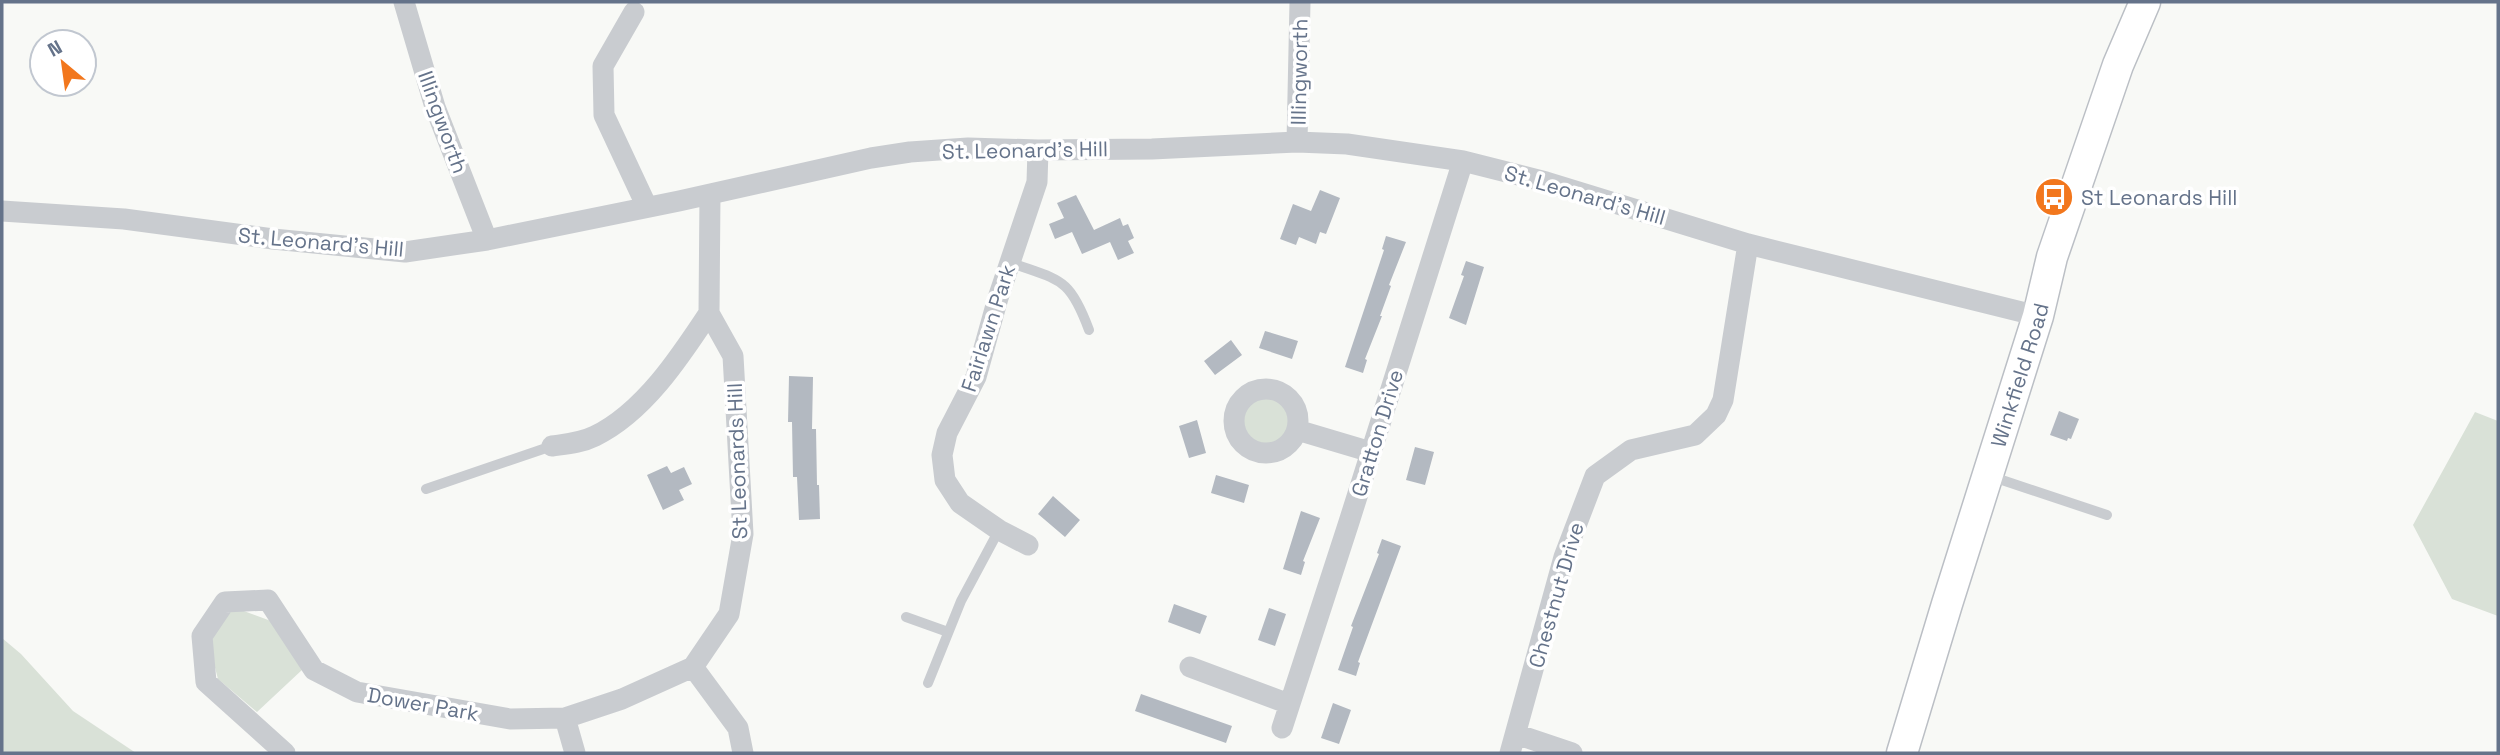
<svg xmlns="http://www.w3.org/2000/svg" width="2500" height="755" viewBox="0 0 2500 755" font-family="'Space Grotesk',sans-serif">
<style>
.green{fill:#d9e1d7}
.building{fill:#b3b9c1}
.lines{fill:none;stroke-linecap:round;stroke-linejoin:round}
.secondary-casing{stroke:#bbbfc5;stroke-width:33}
.lane{stroke:#c9ccd0;stroke-width:10}
.street{stroke:#c9ccd0;stroke-width:21}
.secondary{stroke:#fff;stroke-width:30}
.labels{text-anchor:middle;dominant-baseline:central;stroke-width:7;stroke-linejoin:round;paint-order:stroke}
.street-label{font-size:21px;fill:#65738a;stroke:#fff}
.poi-label{font-size:21px;fill:#65738a;stroke:#fff;text-anchor:start}
</style>
<rect width="100%" height="100%" fill="#f8f9f6"/>
<path class="green" d="M1242 421a25 25 0 1 1 50 0a25 25 0 1 1-50 0Z
M2475 412 2498 421V616L2452 599 2413 525Z
M233 607 271 621 303 669 257 712 218 679 208 641Z
M2 638 21 654 73 711 136 753H2Z"/>
<path class="building" d="M1320 190 1340 198 1326 234 1320 232 1316 244 1299 237 1296 245 1280 239 1293 204 1311 211Z
M1076 195 1094 230 1120 218 1123 226 1128 224 1134 238 1128 241 1134 253 1118 260 1110 242 1082 254 1072 232 1055 239 1049 224 1064 218 1057 203Z
M1386 236 1406 242 1389 285 1391 286 1380 316H1382L1365 359 1367 360 1363 373 1345 367 1384 250 1382 249Z
M1466 261 1484 267 1466 325 1449 318 1464 276 1461 275Z
M1265 331 1298 341 1292 359 1259 348Z
M1231 340 1242 355 1215 375 1204 361Z
M789 376 813 377 812 429H816L817 485H819L820 519 799 520 797 477H793L792 422H788Z
M2059 411 2079 419 2071 439 2068 438 2067 441 2050 435Z
M1197 420 1206 453 1189 458 1179 426Z
M1415 447 1434 452 1425 485 1406 480Z
M667 466 671 473 684 467 692 484 679 490 684 500 663 510 647 475Z
M1216 475 1249 485 1244 503 1211 493Z
M1053 496 1080 520 1065 537 1038 514Z
M1301 511 1320 518 1303 561 1305 562 1301 575 1283 569Z
M1382 539 1401 546 1358 662 1360 663 1356 676 1338 670 1353 627 1351 626 1379 554 1377 553Z
M1174 604 1207 616 1200 634 1168 622Z
M1269 608 1286 614 1275 646 1258 640Z
M1141 694 1232 726 1226 743 1135 711Z
M1333 703 1351 710 1339 744 1321 738Z"/>
<g class="lines">
<g class="secondary-casing">
<g id="secondary">
<path id="s1" d="M1902 753 1947 604 2038 316 2052 257 2118 65 2145 2"/>
</g>
</g>
<path class="lane" d="M1009 262C1060 281 1069 276 1089 330
M1990 476 2107 515
M426 489 552 446
M906 617 948 632
M928 683 961 601 999 530"/>
<path class="street" d="M404 2 435 107 487 240
M634 12 603 66 604 115 647 207
M1297 142 1300 2
M2 211 124 219 273 239 405 252 487 240 679 201 871 158 910 152 968 148 1038 150 1152 149 1297 142 1347 144 1463 161 1546 182 1748 244 2038 316
M1234 421a32 32 0 1 1 64 0a32 32 0 1 1-64 0Z
M1297 430 1371 452
M552 446C566 444 581 443 595 436 644 412 680 357 709 313
M1028 545 999 530 960 503 945 480 942 455 947 433 976 377 998 298 1037 182 1038 150
M693 667 738 728 743 753
M1190 667 1289 704
M565 718 575 753
M1282 728 1349 522 1463 161
M1516 734 1572 753
M285 753 206 682 202 636 225 602 268 600 314 670 357 692 510 719 565 718 622 699 693 667 729 614 743 534 733 356 709 313 710 194
M1510 753 1564 557 1595 476 1631 450 1695 435 1716 415 1723 400 1748 244"/>
<use href="#secondary" class="secondary"/>
</g>
<defs>
<g id="bus-disc" transform="scale(2.0125)"><circle r="9.5" fill="#f2771d" stroke="#fff"/><path d="M-5-6H5V4H4V6H2V4H-2V6H-4V4H-5ZM-3.5-4V0h7V-4ZM-3.5 1.2v1.5H-2V1.2ZM2 1.2v1.5H3.5V1.2Z" fill="#fff"/></g>
</defs>
<g fill-rule="evenodd">
<use href="#bus-disc" x="2054" y="197"/>
</g>
<g class="labels">
<g class="street-label">
<text transform="translate(1299 72) rotate(-89)">Illingworth</text>
<text transform="translate(443 122) rotate(70)">Illingworth</text>
<text transform="translate(1025 150) rotate(-1)">St. Leonard's Hill</text>
<text transform="translate(1585 195) rotate(16)">St. Leonard's Hill</text>
<text transform="translate(321 242) rotate(5)">St. Leonard's Hill</text>
<text transform="translate(988 328) rotate(-72)">Fairlawn Park</text>
<text stroke="none"><textPath href="#s1" startOffset="396">Winkfield Road</textPath></text>
<text transform="translate(1377 433) rotate(-73)">Gratton Drive</text>
<text transform="translate(737 461) rotate(-92)">St Leonards Hill</text>
<text transform="translate(1556 595) rotate(-74)">Chestnut Drive</text>
<text transform="translate(423 704) rotate(10)">Dower Park</text>
</g>
<g class="poi-label">
<text x="2081" y="197">St Leonards Hill</text>
</g>
</g>
<rect width="2500" height="755" fill="none" stroke="#65738a" stroke-width="7"/>
<g transform="translate(63 63) rotate(331)"><circle r="33" fill="#ffffff" stroke="#c1c7d0" stroke-width="2"/>
<path d="M0-5L12 26L0 18L-12 26Z" fill="#f2771d"/>
<text y="-10" font-size="19" font-weight="bold" text-anchor="middle" fill="#65738a">N</text>
</g>
</svg>
